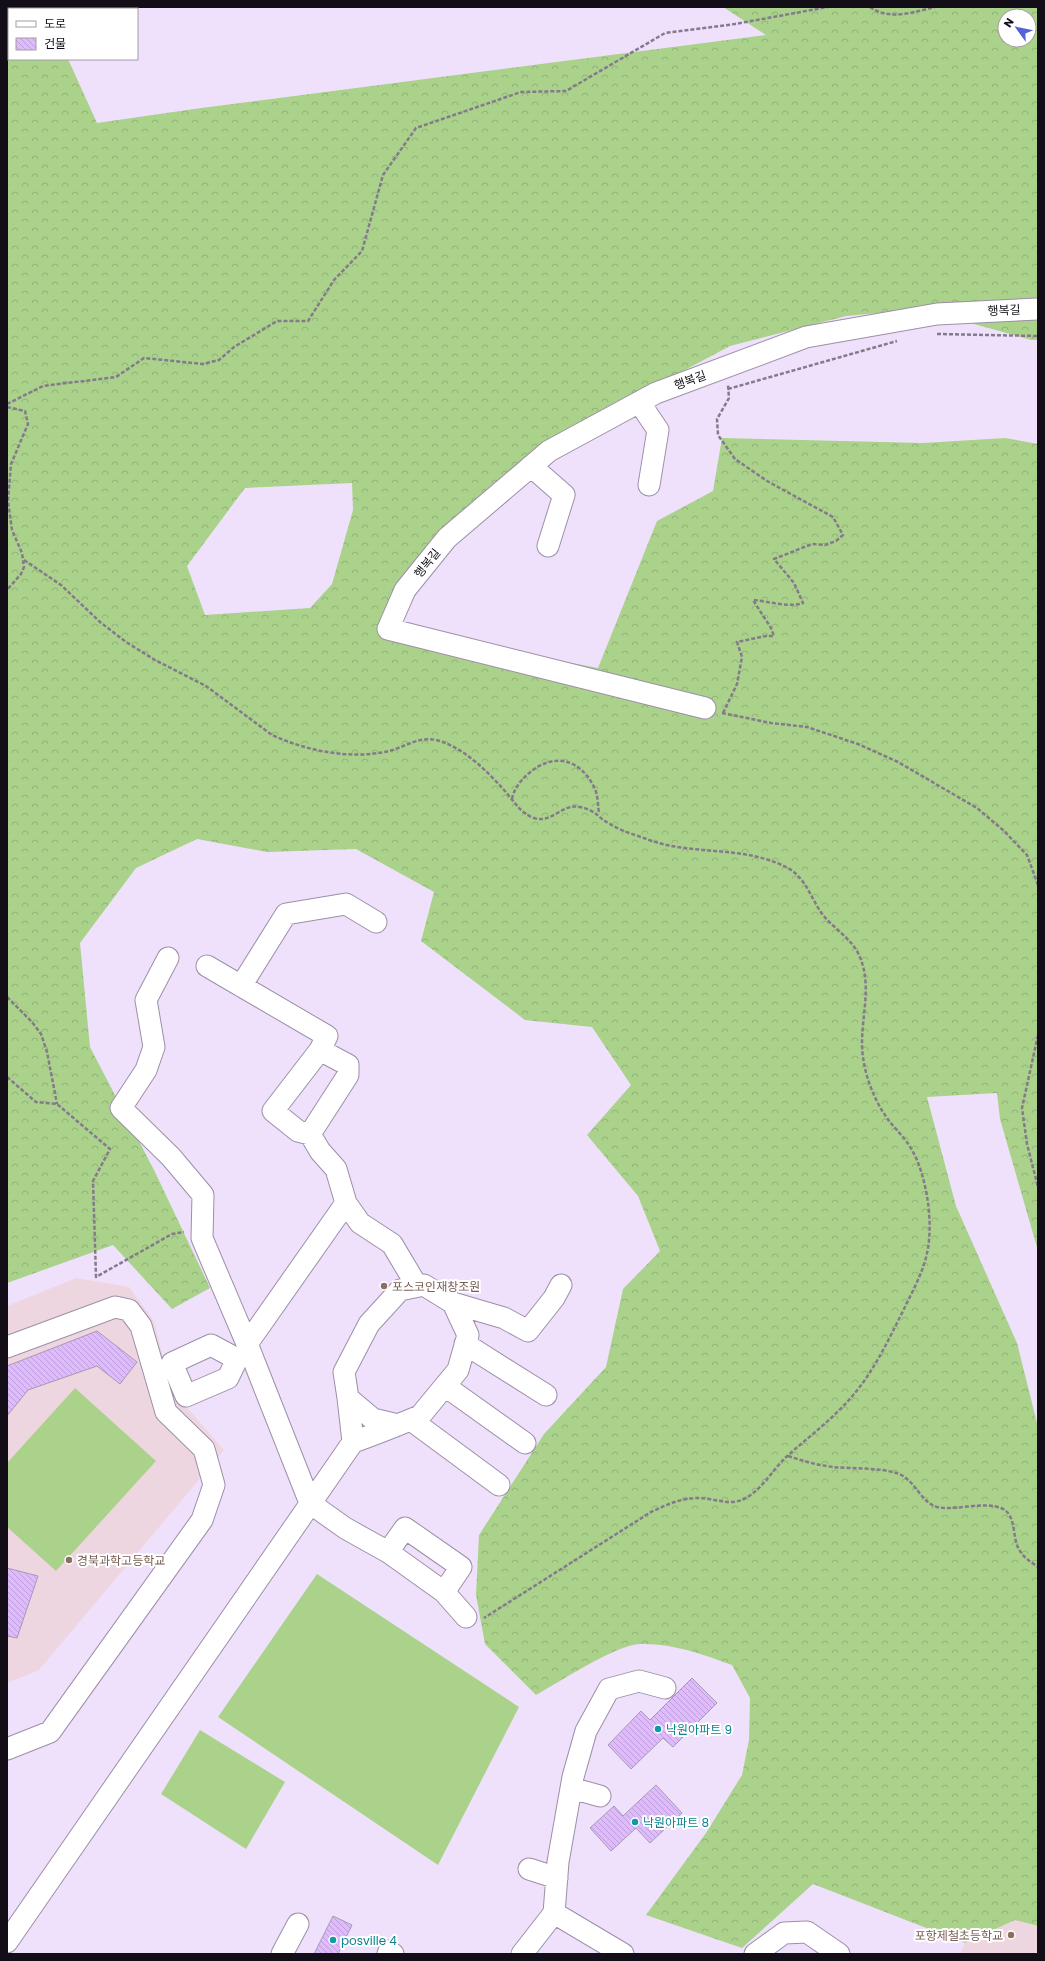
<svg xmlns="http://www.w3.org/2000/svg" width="1045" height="1961" viewBox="0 0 1045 1961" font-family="Poppins,'Noto Sans KR',sans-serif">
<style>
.education{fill:#eed6e1}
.grass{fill:#abd28b}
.forest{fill:url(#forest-crowns);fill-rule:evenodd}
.building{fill:url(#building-back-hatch);stroke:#a699b2}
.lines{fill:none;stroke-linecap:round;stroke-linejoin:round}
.minor-casing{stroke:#9c8fa7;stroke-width:23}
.path{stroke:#847a8c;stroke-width:2.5;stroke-dasharray:4 2;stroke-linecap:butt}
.minor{stroke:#fff;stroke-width:21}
.education-dot{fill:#8d6e63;stroke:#fff;stroke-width:1.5}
.culture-dot{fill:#0f9aa8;stroke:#fff;stroke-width:1.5}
.labels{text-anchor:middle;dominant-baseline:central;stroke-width:4;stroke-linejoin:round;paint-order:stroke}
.street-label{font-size:12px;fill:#120d16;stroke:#fff}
.education-label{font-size:12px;fill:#785e54;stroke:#fff;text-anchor:start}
.culture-label{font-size:12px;fill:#0d838f;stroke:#fff;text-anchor:start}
</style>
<defs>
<pattern id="forest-crowns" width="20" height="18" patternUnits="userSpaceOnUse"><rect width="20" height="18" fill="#abd28b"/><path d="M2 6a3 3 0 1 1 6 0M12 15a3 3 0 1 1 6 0" fill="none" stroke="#92b377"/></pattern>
<pattern id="building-back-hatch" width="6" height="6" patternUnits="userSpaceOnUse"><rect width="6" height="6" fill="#dfbbfe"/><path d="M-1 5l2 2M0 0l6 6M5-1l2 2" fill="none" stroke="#bea0d9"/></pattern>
</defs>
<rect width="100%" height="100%" fill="#efe1fc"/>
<path class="education" d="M76 1278 129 1287 154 1321 171 1389 224 1450 39 1670 7 1683V1306Z
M1015 1920 1038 1926V1954H960L965 1943Z"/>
<path class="grass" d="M75 1388 156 1461 56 1571 7 1527V1463Z
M317 1574 519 1707 438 1865 218 1717Z
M200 1730 285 1782 246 1849 161 1794Z"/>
<path class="forest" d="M7 7H45L46 9H9V59H68L97 123 201 108 766 35 723 7H1038V340H1031L920 309 846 316 730 346 606 412 446 530 399 630 598 668 657 521 713 491 722 438 923 443 1005 438 1038 444V1251L1000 1119 997 1093 927 1097 956 1206 1017 1343 1038 1427V1926L1015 1920 965 1943 813 1884 742 1948 646 1915 706 1833 742 1775 749 1740 750 1698 732 1665C702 1654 672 1643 640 1644 617 1644 558 1683 536 1695L485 1644 476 1595 479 1535 544 1434 606 1367 623 1289 660 1251 638 1196 587 1135 631 1085 592 1027 525 1020 421 941 434 892 356 849 267 852 197 839 136 868 80 943 90 1047 155 1172 210 1288 172 1309 113 1245 7 1283ZM1005 16H1029V40H1005ZM352 483 353 510 332 584 310 608 205 615 187 566 245 488Z"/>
<path class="building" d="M97 1331 137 1362 120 1384 97 1366 28 1390 7 1416V1366Z
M7 1568 38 1576 17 1638 7 1636Z
M692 1678 717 1703 673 1747 663 1738 631 1769 608 1745 641 1711 650 1720Z
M656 1785 682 1813 650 1843 636 1828 611 1851 590 1828 614 1806 623 1816Z
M333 1916 352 1925 338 1954H314Z"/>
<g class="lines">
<g class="minor-casing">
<path id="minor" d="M639 402 658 430 649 485
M531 466 564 495 548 546
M705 708 388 629 405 590 447 538 549 451 656 393 806 337 937 314 1038 309
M168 958 146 1000 154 1047 146 1070 121 1108 171 1157 203 1195 202 1238 250 1351 310 1503 345 1528 388 1552 444 1592 461 1567 405 1528 388 1552
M207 966 327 1036 320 1050
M241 986 286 914 346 904 376 922
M310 1134 348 1075V1065L320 1050 273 1111 298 1131 310 1134 320 1151 336 1169 346 1203 360 1223 392 1244 417 1286
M453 1303 504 1318 528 1331 554 1298 561 1285
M247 1344 346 1203
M465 1344 546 1395
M7 1347 115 1307 129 1310 141 1326 166 1412 204 1449 214 1485 202 1520 50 1732 7 1749
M237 1359 211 1345 172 1363 186 1396 228 1378 237 1359 250 1351
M445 1386 525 1443
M348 1398 353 1442
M411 1420 499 1485
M444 1592 466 1617
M571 1788 600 1796
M529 1869 557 1878
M554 1913 623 1954
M7 1942 353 1442C376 1434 398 1425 420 1416L458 1370 468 1335 453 1303 424 1285 400 1290 369 1324 344 1372 348 1398 373 1419 398 1425
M282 1954 298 1924
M388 1954 389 1951 393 1954
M522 1954 554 1913 558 1862 573 1777 586 1731 609 1689 639 1681 665 1688
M755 1954 784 1933 807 1932 839 1954"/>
</g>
<path class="path" d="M870 7C889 21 914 12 935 7
M937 334 1038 336
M728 389 897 341
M7 404 43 386 116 377 144 358 203 364 219 360 234 347 277 321H308L334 280 362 251 383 175 416 128 521 92 566 91 665 33 735 24 828 7
M7 407 25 411 28 424 11 464 8 501 12 530 22 553 24 567 21 574 7 590
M24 560 61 585 100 622 126 642 155 660 206 686 272 735C307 751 351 760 389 751 405 747 419 736 436 740 462 746 487 771 504 790 514 801 520 813 534 818 552 824 562 803 580 807 596 810 598 818 610 824 621 831 636 835 649 840 695 856 742 845 786 867 804 876 810 895 820 911 831 927 849 936 858 953 875 987 858 1022 863 1057 866 1080 876 1104 890 1122 897 1131 906 1139 912 1150 920 1164 924 1180 927 1196 930 1214 931 1235 927 1253 923 1273 912 1292 903 1311 887 1343 872 1375 848 1401 829 1422 806 1439 785 1458 772 1471 762 1489 746 1498 730 1507 715 1498 698 1498 681 1498 666 1505 651 1512L484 1618
M722 713 771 723 807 727 858 744 898 762 977 808 1003 830 1027 855 1038 885
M723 713 737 684 742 657 737 642 766 636H774L771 628 753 600C767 601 790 608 803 603L794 583 774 559 812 544 825 545 836 541 843 535 833 517 767 481 735 459 718 435 717 419 729 398 728 385
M512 799C514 789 520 781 528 774 554 751 581 759 595 789 598 796 598 806 599 814
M7 997 32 1022 41 1034 47 1052 57 1104
M1038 1035 1022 1108 1027 1144 1038 1187
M7 1077 36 1102 57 1104 110 1149 93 1181 96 1277 172 1234 184 1232
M788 1456C803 1461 817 1465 833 1467 853 1469 880 1467 899 1474 916 1481 920 1502 937 1507 956 1511 983 1501 1001 1508 1018 1515 1011 1539 1020 1551 1024 1558 1031 1562 1038 1567"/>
<use href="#minor" class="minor"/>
</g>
<g class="education-dot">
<circle cx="384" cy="1286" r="4"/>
<circle cx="69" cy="1560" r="4"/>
<circle cx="1011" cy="1935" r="4"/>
</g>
<g class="culture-dot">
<circle cx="658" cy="1729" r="4"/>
<circle cx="635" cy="1822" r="4"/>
<circle cx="333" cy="1940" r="4"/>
</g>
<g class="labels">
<g class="street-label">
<text transform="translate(1004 310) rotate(-3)">행복길</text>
<text transform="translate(690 380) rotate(-20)">행복길</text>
<text transform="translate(427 563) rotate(-51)">행복길</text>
</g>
<g class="education-label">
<text x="392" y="1286">포스코인재창조원</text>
<text x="77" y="1560">경북과학고등학교</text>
<text x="1003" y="1935" text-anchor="end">포항제철초등학교</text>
</g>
<g class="culture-label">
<text x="666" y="1729">낙원아파트 9</text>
<text x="643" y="1822">낙원아파트 8</text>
<text x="341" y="1940">posville 4</text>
</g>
</g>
<rect width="1045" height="1961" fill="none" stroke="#120d16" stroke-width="16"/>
<rect x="8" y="8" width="130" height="52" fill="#ffffff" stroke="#a09ea2"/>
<rect x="16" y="21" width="20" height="6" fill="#ffffff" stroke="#a09ea2"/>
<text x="44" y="28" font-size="12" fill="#120d16">도로</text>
<rect x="16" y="38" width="20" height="12" fill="url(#building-back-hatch)" stroke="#a09ea2"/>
<text x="44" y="48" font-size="12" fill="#120d16">건물</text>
<g transform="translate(1017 28) rotate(303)"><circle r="19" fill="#ffffff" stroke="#a09ea2"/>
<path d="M0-3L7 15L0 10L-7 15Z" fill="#5860d7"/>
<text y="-6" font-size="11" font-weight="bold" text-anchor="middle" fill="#120d16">N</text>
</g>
</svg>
